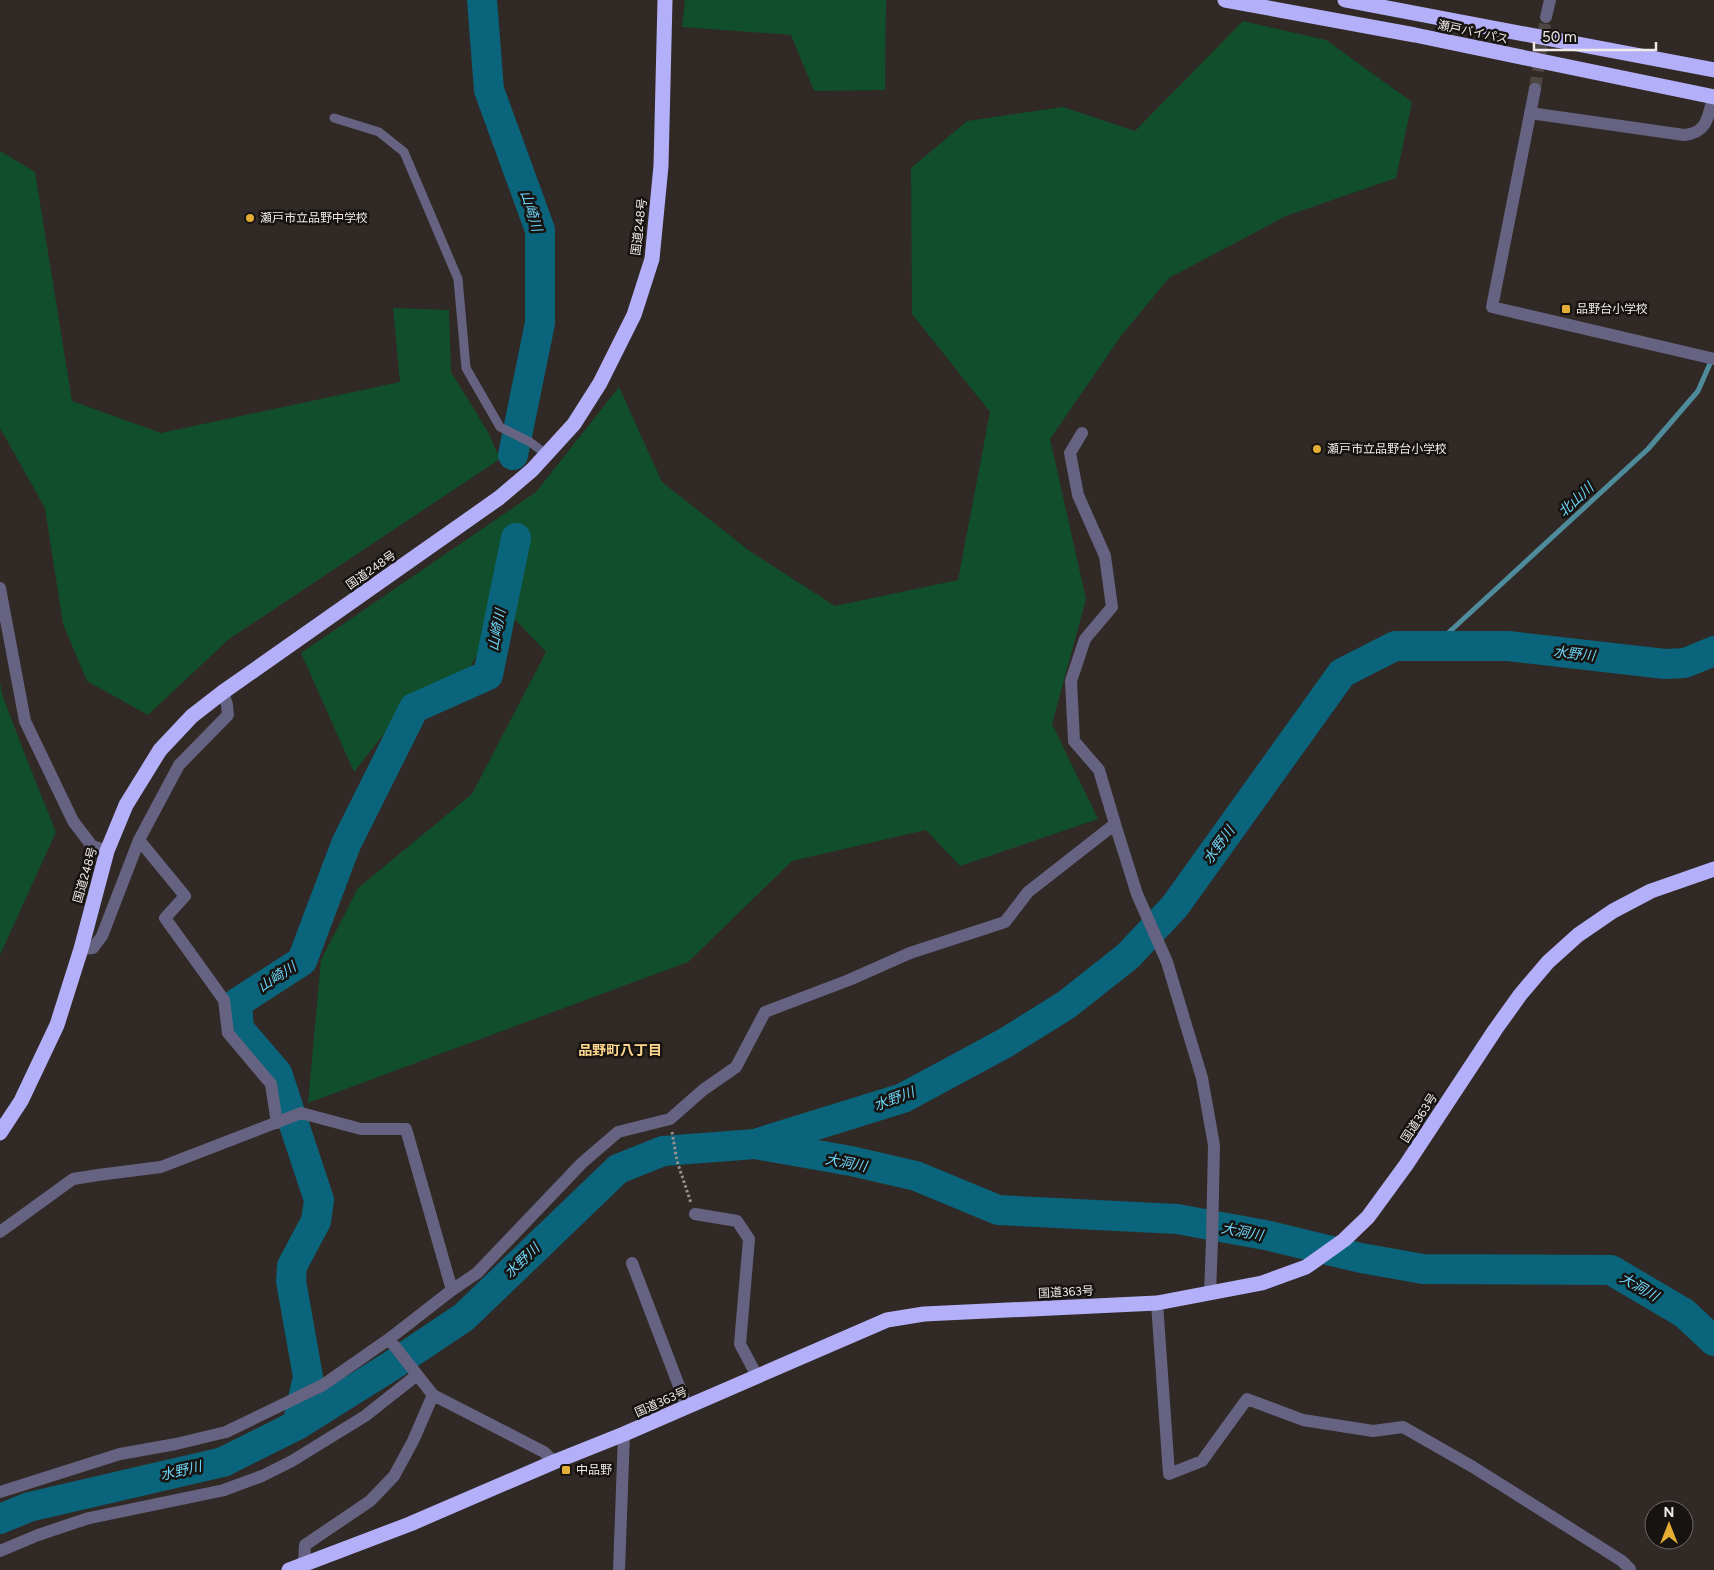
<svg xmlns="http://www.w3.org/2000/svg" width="1714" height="1570" viewBox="0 0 1714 1570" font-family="Figtree,'Noto Sans JP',sans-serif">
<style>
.green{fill:#114e2c}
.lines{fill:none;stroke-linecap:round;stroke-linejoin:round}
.stream{stroke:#4f8c9b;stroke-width:5}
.river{stroke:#0a647b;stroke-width:30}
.street-tunnel{stroke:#4e4642;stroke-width:12;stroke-dasharray:12 6;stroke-linecap:butt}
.path{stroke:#97918e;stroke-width:3;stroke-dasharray:2.5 2.5;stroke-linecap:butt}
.lane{stroke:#656381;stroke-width:9}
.street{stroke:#656381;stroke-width:12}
.highway{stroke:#b4aff9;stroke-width:15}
.poi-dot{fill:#e4ae35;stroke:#161311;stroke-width:2}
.labels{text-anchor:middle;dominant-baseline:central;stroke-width:5;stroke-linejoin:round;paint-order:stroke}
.street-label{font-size:12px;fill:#efeae7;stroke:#161311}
.poi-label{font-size:12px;fill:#efeae7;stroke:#161311;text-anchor:start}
.water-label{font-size:14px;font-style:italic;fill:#6cd4f6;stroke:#161311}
.neighbourhood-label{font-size:14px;font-weight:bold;fill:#fdd78f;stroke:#161311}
</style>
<rect width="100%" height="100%" fill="#312925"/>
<path class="green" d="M685 0H886L885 90 814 91 791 35 682 27Z
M1243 21 1326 40 1412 102 1396 178 1286 216 1169 278 1121 336 1050 439 1086 599 1052 724 1098 819 960 866 926 830 792 861 688 962 308 1103 321 960 358 888 472 794 546 652 504 608 466 674 405 707 354 772 301 653 536 492 619 387 662 482 751 552 835 606 958 580 990 412 912 314 911 168 967 121 1063 107 1135 131Z
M0 151 35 172 72 401 161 433 400 382 393 308 449 310 451 372 488 432 500 459 229 639 148 715 87 681 63 624 45 508 0 428Z
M0 682 2 694 27 760 56 832 0 955Z"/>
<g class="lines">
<path class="stream" d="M1434 646 1648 449 1698 391 1712 359"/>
<path class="river" d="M482 0 489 90 540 230V323L513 455
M760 1145 851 1161 916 1176 998 1210 1177 1219 1265 1235 1361 1258 1423 1269 1611 1270 1684 1313 1714 1341
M297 1425 308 1377 291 1281 292 1266 316 1221 319 1200 277 1073 239 1029 237 1003 302 961 346 844 414 708 488 675 516 538
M0 1519 29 1507 223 1462 297 1425 391 1366 464 1317 618 1169 663 1151 755 1144 903 1098 1005 1043 1066 1005 1128 956 1175 906 1342 673 1395 646H1508L1665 664 1685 663 1714 651"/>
<path class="street-tunnel" d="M1535 89 1546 17"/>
<path class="path" d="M672 1132 677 1161 691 1203"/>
<path class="lane" d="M334 118 379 132 404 152 458 279 466 368 500 427 530 442 546 454"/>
<path class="street" d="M1546 17 1550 0
M1535 89 1492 307 1714 359
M1530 113 1684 135C1708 133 1708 116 1713 97
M1082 433 1070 453 1078 495 1105 556 1112 607 1085 639 1071 681 1074 741 1099 770 1115 824
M0 588 25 721 73 821 92 846 107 851
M139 840 185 896 165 918 224 1000 228 1033 271 1084 277 1123
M81 949 93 948 102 936 139 840 179 765 228 715 227 705 223 692
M695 1214 737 1221 749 1239 740 1344 757 1376
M0 1232 73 1179 98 1175 161 1167 301 1113 361 1129H406L452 1290
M632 1263 687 1407
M1157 1303 1169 1474 1202 1461 1247 1399 1303 1420 1373 1431 1403 1427 1473 1467 1622 1561 1630 1569
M389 1339 433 1395 544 1452 554 1462
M0 1492 120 1454 176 1444 226 1432 323 1385 389 1339 452 1290 477 1273 582 1163 618 1132 670 1119 703 1090 736 1067 765 1012 849 980 910 953 1005 922 1028 892 1115 824 1137 894 1167 962 1202 1078 1214 1145 1212 1240 1210 1294
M0 1551 38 1535 89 1518 224 1490 262 1476 292 1461 365 1416 417 1375
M304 1564 305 1545 370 1501 394 1476 413 1441 433 1395
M619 1570 624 1434"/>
<path class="highway" d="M1225 0 1415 35 1714 97
M1345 0 1714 70
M0 1133 21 1101 57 1025 81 949 107 851 126 805 160 750 192 716 223 692 499 498 532 470 574 424 600 383 634 315 652 259 661 166 665 0
M289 1570 410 1524 554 1462 624 1434 887 1320 924 1314 1157 1303 1262 1283 1306 1267 1344 1240 1368 1217 1406 1165 1495 1030 1520 995 1548 962 1578 935 1613 911 1651 891 1714 869"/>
</g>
<g class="poi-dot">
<circle cx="250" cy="218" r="5"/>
<rect x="1561" y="304" width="10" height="10" rx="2.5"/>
<circle cx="1317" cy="449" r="5"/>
<rect x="561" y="1465" width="10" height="10" rx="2.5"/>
</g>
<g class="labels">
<g class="street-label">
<text transform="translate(1473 32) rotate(12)">瀬戸バイパス</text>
<text transform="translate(639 227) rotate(-83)">国道248号</text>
<text transform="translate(371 570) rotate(-35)">国道248号</text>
<text transform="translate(85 875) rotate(-74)">国道248号</text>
<text transform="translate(1419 1118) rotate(-57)">国道363号</text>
<text transform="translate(1066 1292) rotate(-3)">国道363号</text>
<text transform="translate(661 1402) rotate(-24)">国道363号</text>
</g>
<g class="poi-label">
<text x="260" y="218">瀬戸市立品野中学校</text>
<text x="1576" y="309">品野台小学校</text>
<text x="1327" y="449">瀬戸市立品野台小学校</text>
<text x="576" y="1470">中品野</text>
</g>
<g class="water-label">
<text transform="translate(531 211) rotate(73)">山崎川</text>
<text transform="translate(1576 500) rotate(-43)">北山川</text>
<text transform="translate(497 630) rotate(-79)">山崎川</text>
<text transform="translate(1574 654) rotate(6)">水野川</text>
<text transform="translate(1219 845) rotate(-54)">水野川</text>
<text transform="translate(277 977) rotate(-33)">山崎川</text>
<text transform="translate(894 1099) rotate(-21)">水野川</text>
<text transform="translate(846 1163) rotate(11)">大洞川</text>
<text transform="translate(1242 1232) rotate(11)">大洞川</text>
<text transform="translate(522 1261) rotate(-44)">水野川</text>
<text transform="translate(1639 1287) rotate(30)">大洞川</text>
<text transform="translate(181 1471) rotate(-13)">水野川</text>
</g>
<g class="neighbourhood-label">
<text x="620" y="1050">品野町八丁目</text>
</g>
</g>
<g transform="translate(1669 1525)"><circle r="24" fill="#161311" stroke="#6d6967"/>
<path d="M0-4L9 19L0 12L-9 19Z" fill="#e4ae35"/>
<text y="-8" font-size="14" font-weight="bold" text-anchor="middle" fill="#efeae7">N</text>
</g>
<path d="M1534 42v8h122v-8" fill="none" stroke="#efeae7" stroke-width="2.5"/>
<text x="1542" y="42" font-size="15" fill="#efeae7" stroke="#161311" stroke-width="4" paint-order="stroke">50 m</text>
</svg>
